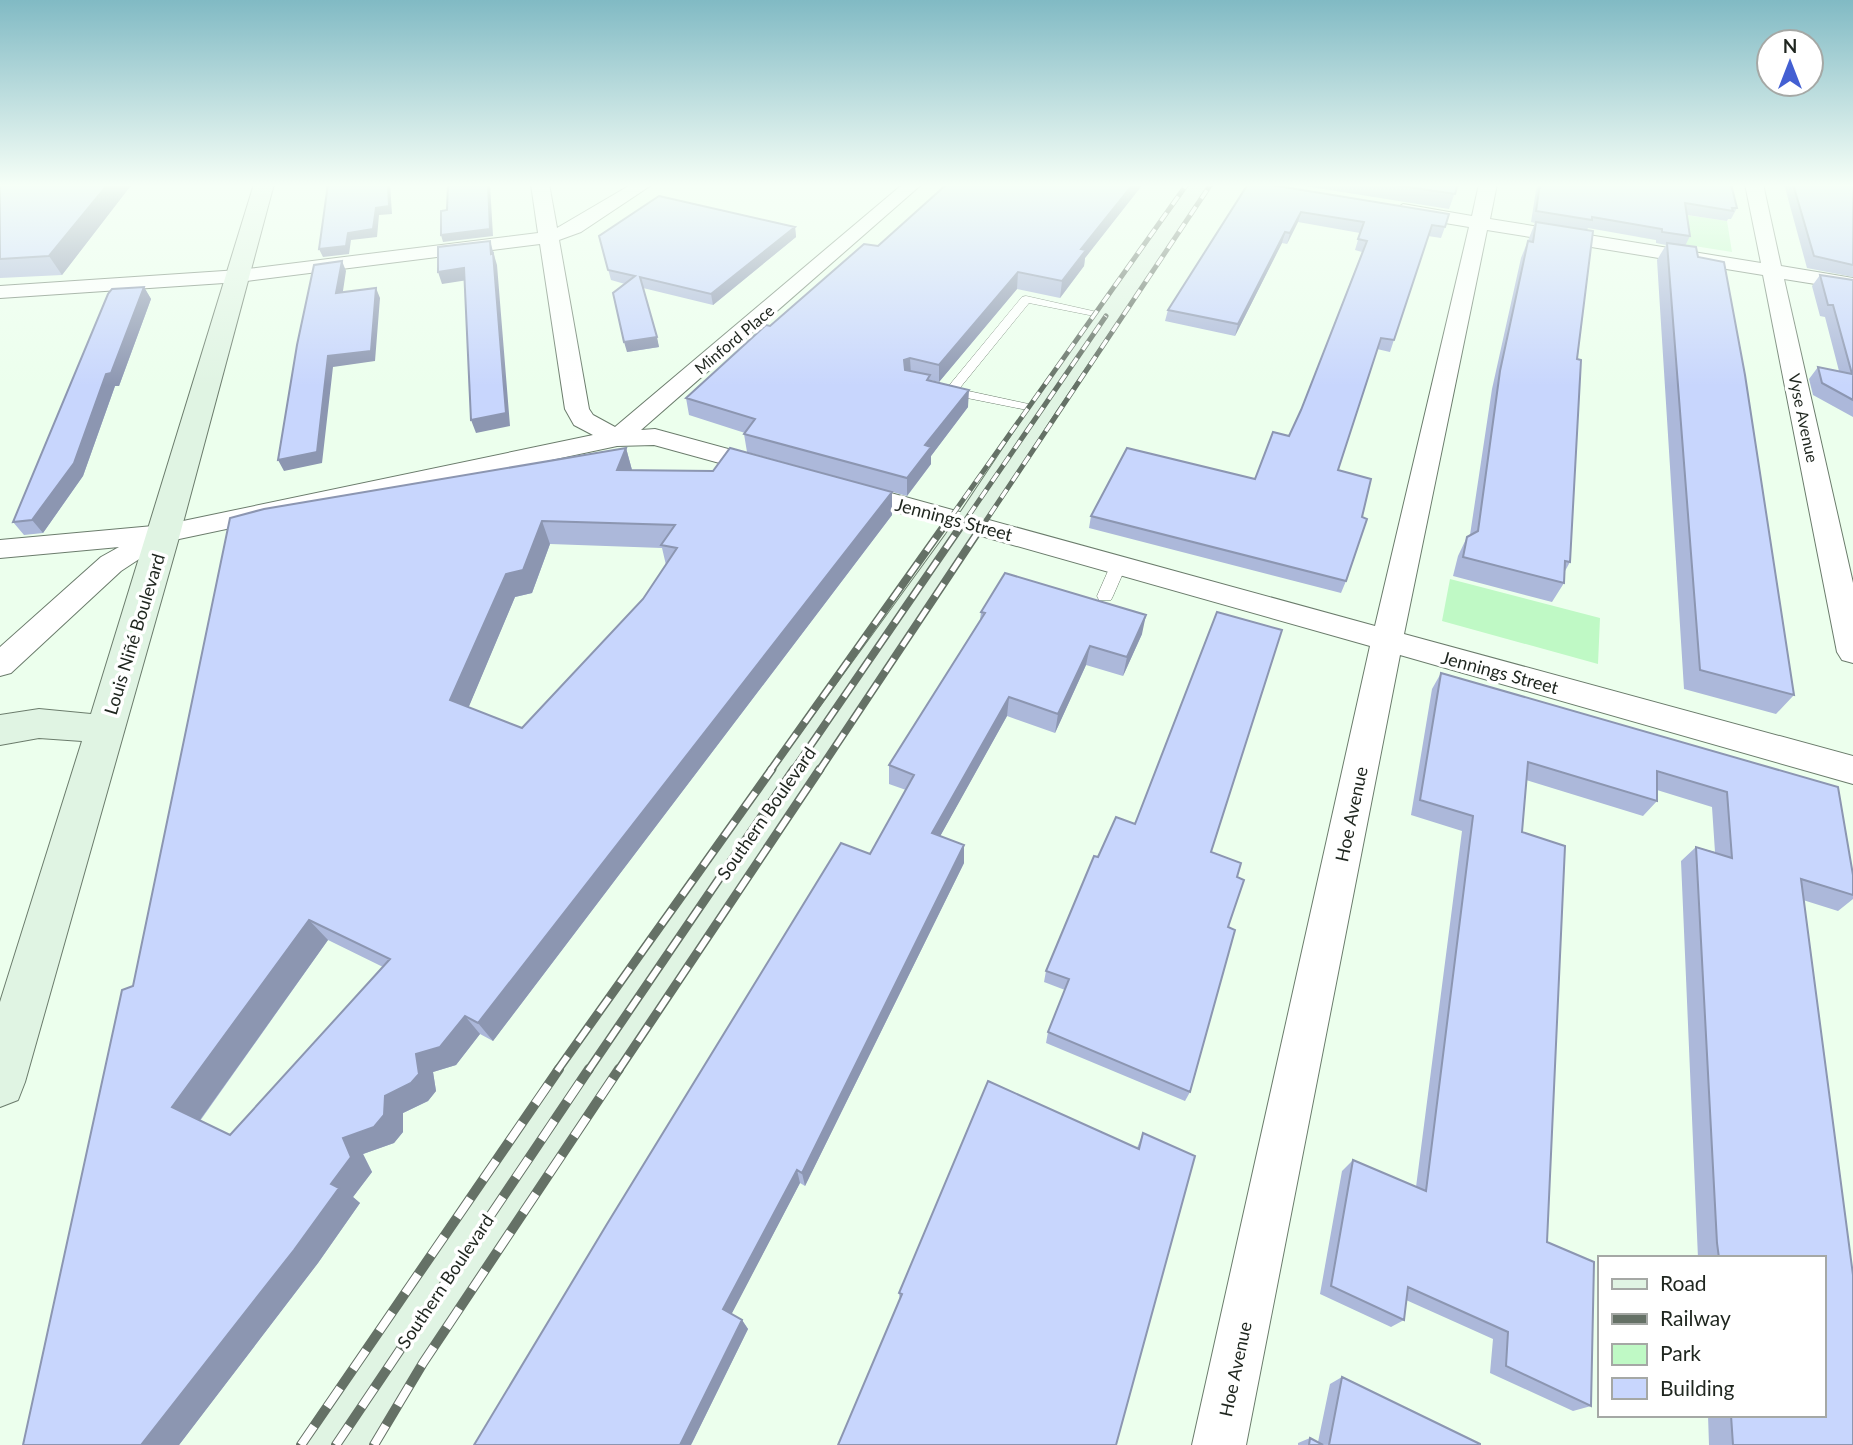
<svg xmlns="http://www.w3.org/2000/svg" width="1853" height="1445" viewBox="0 0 1853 1445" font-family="Lato,sans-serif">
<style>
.green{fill:#bff9c5}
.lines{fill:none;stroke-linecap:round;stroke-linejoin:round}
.lane-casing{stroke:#6b7c6c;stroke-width:1}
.street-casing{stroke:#6b7c6c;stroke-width:2}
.secondary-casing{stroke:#6b7c6c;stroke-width:2}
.lane{fill:#fff;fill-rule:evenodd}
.street{fill:#fff;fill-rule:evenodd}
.secondary{fill:#e0f4e3;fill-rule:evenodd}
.rail-far3-casing{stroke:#657166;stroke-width:5}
.rail-far2-casing{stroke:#657166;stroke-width:8}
.rail-far1-casing{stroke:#657166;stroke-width:9}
.rail-casing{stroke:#657166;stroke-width:10}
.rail-far3{stroke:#fff;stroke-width:3.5;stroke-dasharray:10;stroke-linecap:butt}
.rail-far2{stroke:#fff;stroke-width:5;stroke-dasharray:15;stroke-linecap:butt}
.rail-far1{stroke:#fff;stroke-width:6;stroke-dasharray:18;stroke-linecap:butt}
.rail{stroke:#fff;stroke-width:8;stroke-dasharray:23;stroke-linecap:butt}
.wall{fill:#acb8da;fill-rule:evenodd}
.shaded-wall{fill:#8c96b1}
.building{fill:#c8d6fd;stroke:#8c96b1;stroke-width:2;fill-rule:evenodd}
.labels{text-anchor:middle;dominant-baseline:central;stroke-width:7;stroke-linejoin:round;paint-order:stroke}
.far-street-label{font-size:16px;fill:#1f261f;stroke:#fff}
.street-label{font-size:18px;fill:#1f261f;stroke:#fff}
</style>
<rect width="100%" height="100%" fill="#ecffed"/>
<path class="green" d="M1637 208 1727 221 1732 252 1638 237Z
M1450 579 1600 618 1598 664 1442 621Z"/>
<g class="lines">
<g class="lane-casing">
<path id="lane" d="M1026 296 1115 316 1109 319 1029 303 959 389 1047 408V414L947 394V388L1022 297Z
M1119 559 1127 564 1113 596 1111 600H1099L1097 596 1111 564Z"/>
</g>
<g class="street-casing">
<path id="street" d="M531 184H549L557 228 632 184H653L581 232 559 240 589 409 593 415 615 427 903 184H922L641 430 655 429 776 462 780 468 776 474 767 476 654 445 617 446 165 542 121 571 11 673 0 676V647L101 557 119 547 0 558V540L164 525 593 435 574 425 565 409 540 244 239 282 0 298V286L239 270 538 233Z
M1479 184H1497L1490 219 1761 263 1745 184H1763L1781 266 1853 278V290L1784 279 1853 583V663L1842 660 1837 652 1763 275 1487 230 1404 634 1853 756V784L1400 655 1246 1445H1192L1370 646 840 496 836 490 840 484 849 482 858 484 1375 626 1469 227 1403 216 1394 210 1403 204 1472 216Z"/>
</g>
<g class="secondary-casing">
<path id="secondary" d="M254 184H274L180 534 25 1082 18 1100 0 1107V1002L82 741 39 738 0 745V715L39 709 91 714Z
M1190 184H1210L1056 411 968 548 581 1121 370 1445H303L312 1423 545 1085 946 534 1032 405Z"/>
</g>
<use href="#lane" class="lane"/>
<use href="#street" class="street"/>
<use href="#secondary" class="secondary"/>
<g class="rail-far3-casing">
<path id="rail-far3" d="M941 531 1187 184
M958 531 1106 316
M979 531 1211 184"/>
</g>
<g class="rail-far2-casing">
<path id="rail-far2" d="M770 771 942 529
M793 771 959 529
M819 771 980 529"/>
</g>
<g class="rail-far1-casing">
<path id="rail-far1" d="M557 1071 772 769
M588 1071 794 769
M618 1071 820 769"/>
</g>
<g class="rail-casing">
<path id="rail" d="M301 1445 559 1069
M336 1445 589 1069
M374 1445 423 1363 619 1069"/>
</g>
<use href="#rail-far3" class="rail-far3"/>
<use href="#rail-far2" class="rail-far2"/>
<use href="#rail-far1" class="rail-far1"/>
<use href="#rail" class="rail"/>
</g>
<path class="wall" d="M0 184H132L62 275 0 278Z
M841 184H860L857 186Z
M947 184H1143L1085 258 1084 266 1060 298 1017 289 939 382 930 380 968 407 931 456V464L907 496 747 452 744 434 745 433 689 415 686 398 770 326 878 246Z
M1248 184 1445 227 1441 238 1428 236 1390 352 1377 349 1338 470 1346 581 1341 593 1089 528 1091 516 1255 479 1289 436 1301 410 1362 252 1355 250 1360 233 1298 222 1287 244 1282 243 1235 336 1165 321 1168 310Z
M1292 184H1458L1449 209Z
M1537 184H1731L1737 208 1731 219H1728L1727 221 1687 215 1690 236 1685 246 1698 257 1794 695 1776 714 1684 689 1657 260 1666 245 1656 243V240L1588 228 1587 230 1577 359 1570 562 1565 571 1564 583 1552 602 1453 576 1458 556 1467 537 1470 535 1492 389 1521 258 1535 223 1531 222Z
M1784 184H1853V277L1807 268Z
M795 227 796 237 713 305 643 288 659 347 627 352 625 284 611 280 599 236Z
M1820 275 1853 280V417L1813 395 1809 379 1818 367 1839 371 1825 317 1820 316 1812 286Z
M144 287 151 299 119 386H115L83 476 43 533 24 535 13 522Z
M626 448 632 470 892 515 493 1041 480 1034 456 1065 433 1072 436 1091 428 1101 403 1113V1132L394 1143 363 1154 372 1172 353 1197 360 1203 318 1263 179 1445H23L133 986 230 518ZM550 544 662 548 666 565 643 599 522 728 468 708 515 597 532 593ZM328 940 383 967 230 1135 200 1121Z
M981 612 1142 634 1123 676 1086 665 1055 733 1007 716 940 836 964 845V863L805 1186 800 1183 731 1314 742 1320 748 1329 691 1445 870 854 906 790 889 784V765L980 620Z
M1441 673 1838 787 1853 875V899L1838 911 1803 900 1853 1445H1709L1708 1415H1823V1258H1698L1681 861 1696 847 1715 852 1712 807 1657 790V801L1643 816 1526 780 1522 832 1547 1242 1591 1406 1573 1411 1490 1373 1493 1339 1406 1300 1404 1320 1391 1327 1320 1294 1342 1171 1353 1160 1416 1187 1462 831 1411 815 1432 689Z
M1211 852 1237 877 1228 927 1190 1092 1185 1101 1046 1043 1048 1032 1065 990 1044 982 1046 971 1098 857Z
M1143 1133 1116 1445 900 1301 899 1293 1137 1148Z
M1342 1377 1480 1445H1298V1443L1310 1438 1318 1442 1330 1384Z"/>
<path class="shaded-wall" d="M108 184H132L62 275 49 256Z
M388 184H390L392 214 379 215 377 237 351 240 349 254 323 257 319 249 348 233 376 208Z
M488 184H490L493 236 443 242 441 235Z
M1133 184H1143L1085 258 1084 266 1060 298 1062 281 1081 249Z
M1301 212 1298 222 1287 244 1290 233Z
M795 227 796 237 713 305 711 294Z
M1285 232 1282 243 1235 336 1238 324Z
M490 241 497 265 510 426 476 433 471 420 491 254Z
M342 261 346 271 341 304 336 293Z
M464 268 468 280 442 284 438 272Z
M1018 272 1017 289 939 382V365Z
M144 287 151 299 119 386H115L83 476 43 533 32 520 106 374Z
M376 288 380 298 375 361 333 367 322 463 284 471 278 460 328 356Z
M657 337 659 347 627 352 624 342Z
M910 358 911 375 904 377V360Z
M969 390 968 407 931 456V464L907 496V478L925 445Z
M626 448 632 470H617Z
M892 492V515L493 1041 478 1023Z
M542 521 550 544 532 593 515 597 462 723 450 700 506 574Z
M1146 615 1142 634 1123 676 1127 657Z
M1090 646 1086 665 1055 733 1058 714Z
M1009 697 1007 716 932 851V833Z
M964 845V863L805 1186 802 1173Z
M309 920 328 940 197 1124 172 1107Z
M465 1016 480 1034 456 1065 433 1072 436 1091 428 1101 403 1113V1132L394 1143 363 1154 372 1172 353 1197 360 1203 318 1263 179 1445H141L331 1184 343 1138 385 1096 416 1054Z
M797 1170 800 1183 729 1319 723 1309Z
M742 1320 748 1329 691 1445H680Z"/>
<path class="building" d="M1 184H108L49 256 0 259V185Z
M328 184H388L389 206 376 208 373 229 348 233 346 246 319 249Z
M448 184H488L490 229 441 235V211L447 210Z
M947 184H1133L1081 249 1086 250 1062 281 1018 272 939 365 910 358 904 360 905 370 930 375 927 380 969 390 925 445 931 447 907 478 744 434 755 419 686 398 766 325 770 326 864 244 878 246Z
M1248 184H1265L1449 214 1445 227 1432 225 1394 340 1381 338 1338 470 1371 479 1362 517 1367 519 1346 581 1091 516 1127 448 1255 479 1273 432 1289 436 1301 410 1367 241 1358 239 1364 222 1301 212 1290 233 1285 232 1238 324 1168 310Z
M1388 184H1458L1455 194Z
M1540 184H1731L1737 208H1732L1733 211 1685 203 1690 236 1662 232V229L1592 217V220L1536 211Z
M1793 184H1853V265L1814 256Z
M659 196 795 227 711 294 640 277 657 337 624 342 613 293 635 276 608 270 599 236Z
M1536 222 1593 231 1577 359 1581 360 1570 562 1565 561 1564 583 1463 557 1467 537 1478 531 1500 371 1528 241 1533 242Z
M490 241 491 254 493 253 506 413 471 420 464 268 438 272V247Z
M1667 243 1696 247 1698 257 1724 262 1745 375 1794 695 1700 670Z
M342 261 336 293 376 288 371 351 328 356 317 452 278 460 297 345 314 265Z
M1820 275 1853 280V400L1822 383 1818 367 1852 374 1833 305H1828Z
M144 287 111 373 106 374 74 463 32 520 13 522 108 294 112 289Z
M626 448 617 470 713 471 730 448 892 492 478 1023 465 1016 440 1047 416 1054 419 1074 411 1083 385 1096 384 1115 374 1127 343 1138 351 1157 331 1184 339 1188 294 1250 141 1445H23L122 990 133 986 230 518 264 509ZM542 521 675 525 661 545 677 548 643 599 522 728 450 700 506 574 523 570ZM309 920 390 959 230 1135 172 1107Z
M1005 573 1146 615 1127 657 1090 646 1058 714 1009 697 932 833 964 845 802 1173 797 1170 723 1309 742 1320 680 1445H474L607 1224 841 843 870 854 914 775 889 765 985 613 981 612Z
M1217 612 1282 630 1211 852 1241 863 1237 877 1244 880 1228 927 1235 930 1190 1092 1048 1032 1069 979 1046 971 1094 856 1098 857 1116 817 1135 824Z
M1441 673 1838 787 1853 875V895L1801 879 1853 1275V1445H1733L1731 1415H1823V1258H1719L1717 1243 1696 847 1732 858 1727 792 1657 771V801L1528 762 1522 832 1565 846 1547 1242 1594 1262 1591 1406 1506 1366 1508 1332 1408 1287 1404 1320 1331 1286 1353 1160 1426 1191 1473 816 1420 800Z
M988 1081 1139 1149 1143 1133 1195 1156 1116 1445H838L902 1294 899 1293Z
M1342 1377 1480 1444V1445H1329Z
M1310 1438 1323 1445H1309Z"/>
<linearGradient id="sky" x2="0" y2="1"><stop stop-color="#81bac4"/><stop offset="0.48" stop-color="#f6fff7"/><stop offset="1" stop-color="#f6fff7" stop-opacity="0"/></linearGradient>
<rect width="1853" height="386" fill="url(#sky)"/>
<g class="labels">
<g class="far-street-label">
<text transform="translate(734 339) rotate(-40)">Minford Place</text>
<text transform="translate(1804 418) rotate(78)">Vyse Avenue</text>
</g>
<g class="street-label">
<text transform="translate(954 519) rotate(15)">Jennings Street</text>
<text transform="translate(134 634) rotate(-73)">Louis Niñé Boulevard</text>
<text transform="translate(1500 672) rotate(15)">Jennings Street</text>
<text transform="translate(766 813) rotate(-55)">Southern Boulevard</text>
<text transform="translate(1351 814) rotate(-78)">Hoe Avenue</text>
<text transform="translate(445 1281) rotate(-56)">Southern Boulevard</text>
<text transform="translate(1235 1369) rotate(-78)">Hoe Avenue</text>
</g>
</g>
<rect x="1598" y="1256" width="228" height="161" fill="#ffffff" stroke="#a5a8a5" stroke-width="2"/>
<rect x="1612" y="1279" width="35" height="10" fill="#e0f4e3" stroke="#a5a8a5" stroke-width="2"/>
<text x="1660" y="1291" font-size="21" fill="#1f261f">Road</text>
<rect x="1612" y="1314" width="35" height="10" fill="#657166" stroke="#a5a8a5" stroke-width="2"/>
<text x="1660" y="1326" font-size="21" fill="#1f261f">Railway</text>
<rect x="1612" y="1344" width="35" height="21" fill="#bff9c5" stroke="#a5a8a5" stroke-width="2"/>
<text x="1660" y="1361" font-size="21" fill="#1f261f">Park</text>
<rect x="1612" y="1378" width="35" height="21" fill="#c8d6fd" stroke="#a5a8a5" stroke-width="2"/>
<text x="1660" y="1396" font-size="21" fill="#1f261f">Building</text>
<g transform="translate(1790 63)"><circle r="33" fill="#ffffff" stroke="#a5a8a5" stroke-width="2"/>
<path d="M0-5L12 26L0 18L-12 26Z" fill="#435fd2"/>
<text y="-10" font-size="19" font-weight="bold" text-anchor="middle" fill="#1f261f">N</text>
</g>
</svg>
